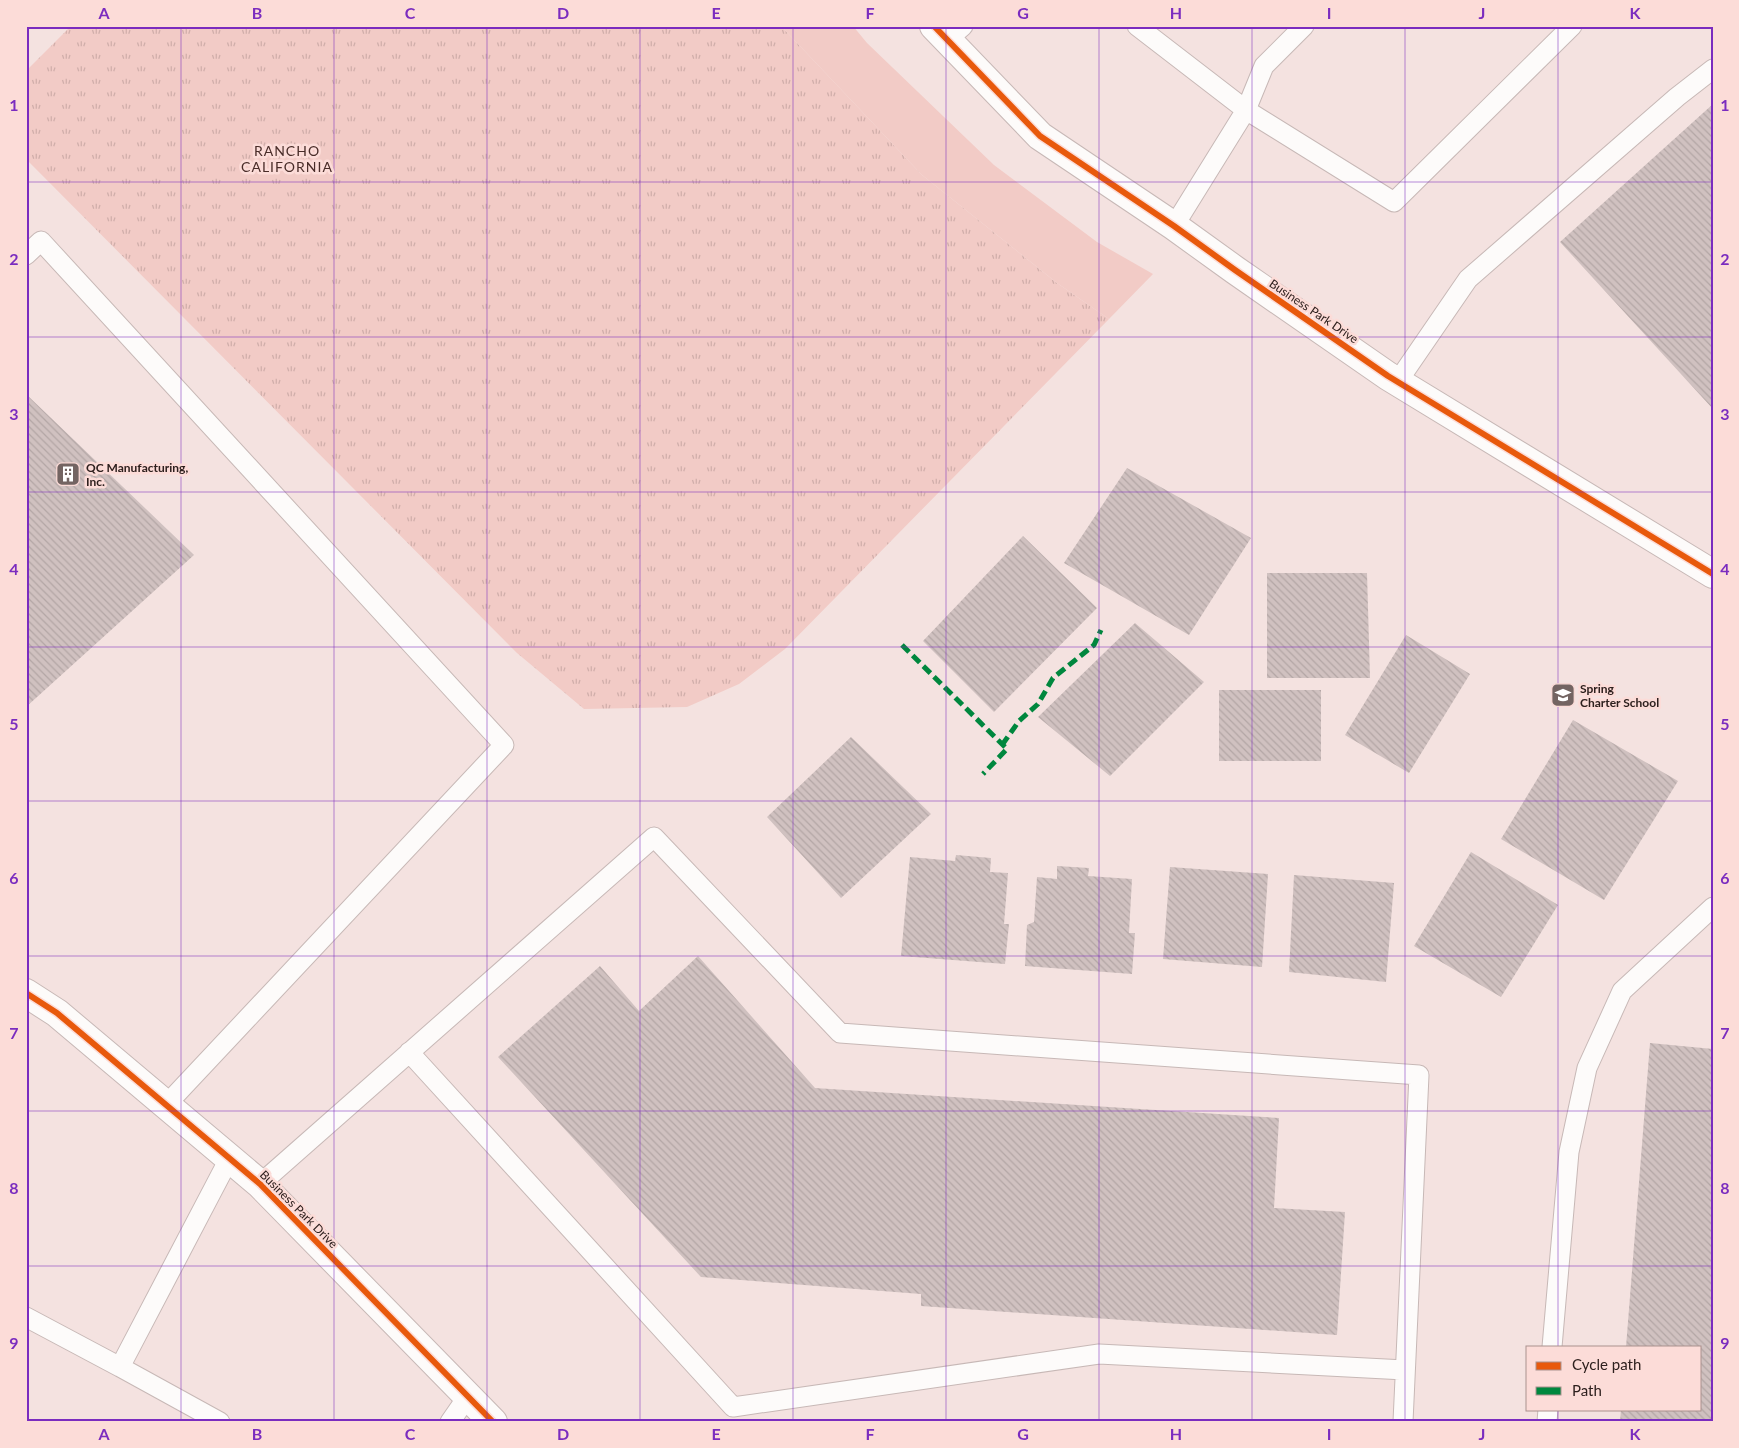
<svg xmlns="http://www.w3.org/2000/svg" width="1739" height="1448" viewBox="0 0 1739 1448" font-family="Lato,sans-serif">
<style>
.grass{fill:url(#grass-tufts)}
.garden{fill:#f2cbc6}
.building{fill:url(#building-back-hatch)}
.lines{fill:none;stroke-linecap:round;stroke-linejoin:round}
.service-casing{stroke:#c7b8b6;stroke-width:21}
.tertiary-casing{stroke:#c7b8b6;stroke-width:30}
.service{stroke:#fdfbfa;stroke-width:19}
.tertiary{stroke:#fdfbfa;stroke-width:28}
.quiet{stroke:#00873e;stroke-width:5;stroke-dasharray:10 5;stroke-linecap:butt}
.cycleway-casing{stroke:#fcdcd8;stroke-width:9}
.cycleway{stroke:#e8590c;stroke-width:6}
.grid{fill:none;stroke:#7b2cbf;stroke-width:1;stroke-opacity:0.55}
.labels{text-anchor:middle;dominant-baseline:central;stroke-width:5;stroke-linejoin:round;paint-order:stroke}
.street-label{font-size:12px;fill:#2e201e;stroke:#fcdcd8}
.poi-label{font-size:12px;font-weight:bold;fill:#2e201e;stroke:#fcdcd8;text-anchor:start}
.neighbourhood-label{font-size:14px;letter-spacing:1px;fill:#492c28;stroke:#fcdcd8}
.neatline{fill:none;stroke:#7b2cbf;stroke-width:2}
.grid-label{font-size:16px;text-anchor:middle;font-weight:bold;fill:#7b2cbf}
</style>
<defs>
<pattern id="grass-tufts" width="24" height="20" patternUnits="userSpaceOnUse" patternTransform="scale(1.25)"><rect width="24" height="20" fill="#f2cbc6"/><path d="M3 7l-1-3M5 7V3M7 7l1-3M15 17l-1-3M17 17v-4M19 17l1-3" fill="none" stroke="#d0aeaa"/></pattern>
<pattern id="building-back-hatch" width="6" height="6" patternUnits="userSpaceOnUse" patternTransform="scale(1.25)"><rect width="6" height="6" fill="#d0c1c0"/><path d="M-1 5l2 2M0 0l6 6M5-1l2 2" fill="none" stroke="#b3a6a5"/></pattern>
</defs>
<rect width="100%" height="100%" fill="#f4e2e0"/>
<path class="grass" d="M71 26H781L922 175 1057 283 1109 319 785 649 739 684 687 707 584 709 517 653 26 159V71Z"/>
<path class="garden" d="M781 26H853L867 43 994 165 1097 242 1153 274 1109 319 1057 283 922 175Z"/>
<path class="building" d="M1713 104V409L1560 242Z
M26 394 194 555 26 707Z
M1127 468 1251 538 1189 635 1064 563Z
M1023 536 1097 608 994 712 923 641Z
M1267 573H1367L1370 678H1267Z
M1135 623 1204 682 1110 776 1038 717Z
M1406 635 1470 674 1409 773 1345 735Z
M1219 690H1321V761H1219Z
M1573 720 1678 781 1604 900 1501 839Z
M851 737 931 814 841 898 767 817Z
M1471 852 1558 905 1501 997 1414 946Z
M956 855 991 858 990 872 1008 873 1004 924H1009L1005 964 901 956 910 857 955 861Z
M1057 866 1089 868 1088 876 1132 879 1129 933H1135L1132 974 1025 966 1027 925 1034 922 1037 877 1057 879Z
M1170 867 1268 874 1262 967 1163 959Z
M1294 875 1394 883 1386 982 1289 972Z
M698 956 815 1088 1279 1118 1274 1208 1345 1212 1337 1335 921 1306V1294L701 1277 498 1057 600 966 639 1011Z
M1650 1043 1713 1049V1422H1620L1621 1409H1700V1347H1626Z"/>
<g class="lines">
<g class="service-casing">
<path id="service" d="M1137 26 1246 110 1394 202 1572 26
M947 40 963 26
M1174 226 1246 110 1264 66 1304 26
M26 255 41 241 504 745 166 1105
M1398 381 1468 279 1677 97 1713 69
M409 1052 733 1407 1099 1354 1405 1370
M260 1184 654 837 840 1033 1419 1075 1403 1422
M26 1317 120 1367 229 1159
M1552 1347 1569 1152 1587 1068 1622 991 1713 907
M120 1367 220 1422
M450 1422 468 1396
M1547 1422 1548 1409"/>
</g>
<g class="tertiary-casing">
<path id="tertiary" d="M934 26 1040 136 1174 226 1235 270 1388 376 1713 574
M26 993 57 1013 260 1184 493 1422"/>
</g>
<use href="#service" class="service"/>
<use href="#tertiary" class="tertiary"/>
<path class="quiet" d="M902 645 1007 749 983 774
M1002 745 1019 721 1038 704 1053 678 1094 645 1101 630"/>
<g class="cycleway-casing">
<path id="cycleway" d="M934 26 1040 136 1174 226 1235 270 1388 376 1713 574
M26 993 57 1013 260 1184 493 1422"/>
</g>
<use href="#cycleway" class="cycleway"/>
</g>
<path class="grid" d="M181 26V1422M334 26V1422M487 26V1422M640 26V1422M793 26V1422M946 26V1422M1099 26V1422M1252 26V1422M1405 26V1422M1558 26V1347M26 182H1713M26 337H1713M26 492H1713M26 647H1713M26 801H1713M26 956H1713M26 1111H1713M26 1266H1713M1558 1409V1422"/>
<defs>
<g id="building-square" transform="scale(1.25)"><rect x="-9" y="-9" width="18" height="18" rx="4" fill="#736462" stroke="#fcdcd8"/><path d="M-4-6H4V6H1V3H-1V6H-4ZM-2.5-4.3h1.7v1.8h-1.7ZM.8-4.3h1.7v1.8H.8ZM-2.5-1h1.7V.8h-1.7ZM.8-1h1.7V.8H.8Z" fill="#fff"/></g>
<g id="school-square" transform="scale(1.25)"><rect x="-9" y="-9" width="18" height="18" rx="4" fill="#736462" stroke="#fcdcd8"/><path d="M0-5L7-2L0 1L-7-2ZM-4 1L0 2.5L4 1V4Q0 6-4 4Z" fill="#fff"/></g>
</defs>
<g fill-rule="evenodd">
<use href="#building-square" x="68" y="474"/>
<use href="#school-square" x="1563" y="695"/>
</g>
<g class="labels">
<g class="street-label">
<text transform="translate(1314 311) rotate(34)">Business Park Drive</text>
<text transform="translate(299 1209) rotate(45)">Business Park Drive</text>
</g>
<g class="poi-label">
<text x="86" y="467">QC Manufacturing,<tspan x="86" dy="14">Inc.</tspan></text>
<text x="1580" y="688">Spring<tspan x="1580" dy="14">Charter School</tspan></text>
</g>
<g class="neighbourhood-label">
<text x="287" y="150">RANCHO<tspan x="287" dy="16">CALIFORNIA</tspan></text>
</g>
</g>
<rect width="1739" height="1448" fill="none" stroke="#fcdcd8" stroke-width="55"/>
<rect x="1526" y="1346" width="175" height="65" fill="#fcdcd8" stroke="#aa918e"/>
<rect x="1536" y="1362" width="25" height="8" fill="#e8590c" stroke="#aa918e"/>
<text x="1572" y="1370" font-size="15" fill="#2e201e">Cycle path</text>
<rect x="1536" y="1387" width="25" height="8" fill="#00873e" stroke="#aa918e"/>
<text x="1572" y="1396" font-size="15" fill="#2e201e">Path</text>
<rect x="28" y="28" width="1684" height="1392" class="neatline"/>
<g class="grid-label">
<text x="104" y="19">A</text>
<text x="257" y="19">B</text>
<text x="410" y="19">C</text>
<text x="563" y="19">D</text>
<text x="716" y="19">E</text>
<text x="870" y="19">F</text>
<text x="1023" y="19">G</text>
<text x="1176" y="19">H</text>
<text x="1329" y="19">I</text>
<text x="1482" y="19">J</text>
<text x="1635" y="19">K</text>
<text x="14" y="111">1</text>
<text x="1725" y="111">1</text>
<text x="14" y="265">2</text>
<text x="1725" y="265">2</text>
<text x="14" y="420">3</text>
<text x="1725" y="420">3</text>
<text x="14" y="575">4</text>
<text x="1725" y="575">4</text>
<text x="14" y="730">5</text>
<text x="1725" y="730">5</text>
<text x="14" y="884">6</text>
<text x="1725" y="884">6</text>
<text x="14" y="1039">7</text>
<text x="1725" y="1039">7</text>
<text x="14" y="1194">8</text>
<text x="1725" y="1194">8</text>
<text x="14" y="1349">9</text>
<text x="1725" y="1349">9</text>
<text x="104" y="1440">A</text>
<text x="257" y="1440">B</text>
<text x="410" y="1440">C</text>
<text x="563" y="1440">D</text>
<text x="716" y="1440">E</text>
<text x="870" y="1440">F</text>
<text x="1023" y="1440">G</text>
<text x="1176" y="1440">H</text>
<text x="1329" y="1440">I</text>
<text x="1482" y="1440">J</text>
<text x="1635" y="1440">K</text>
</g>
</svg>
